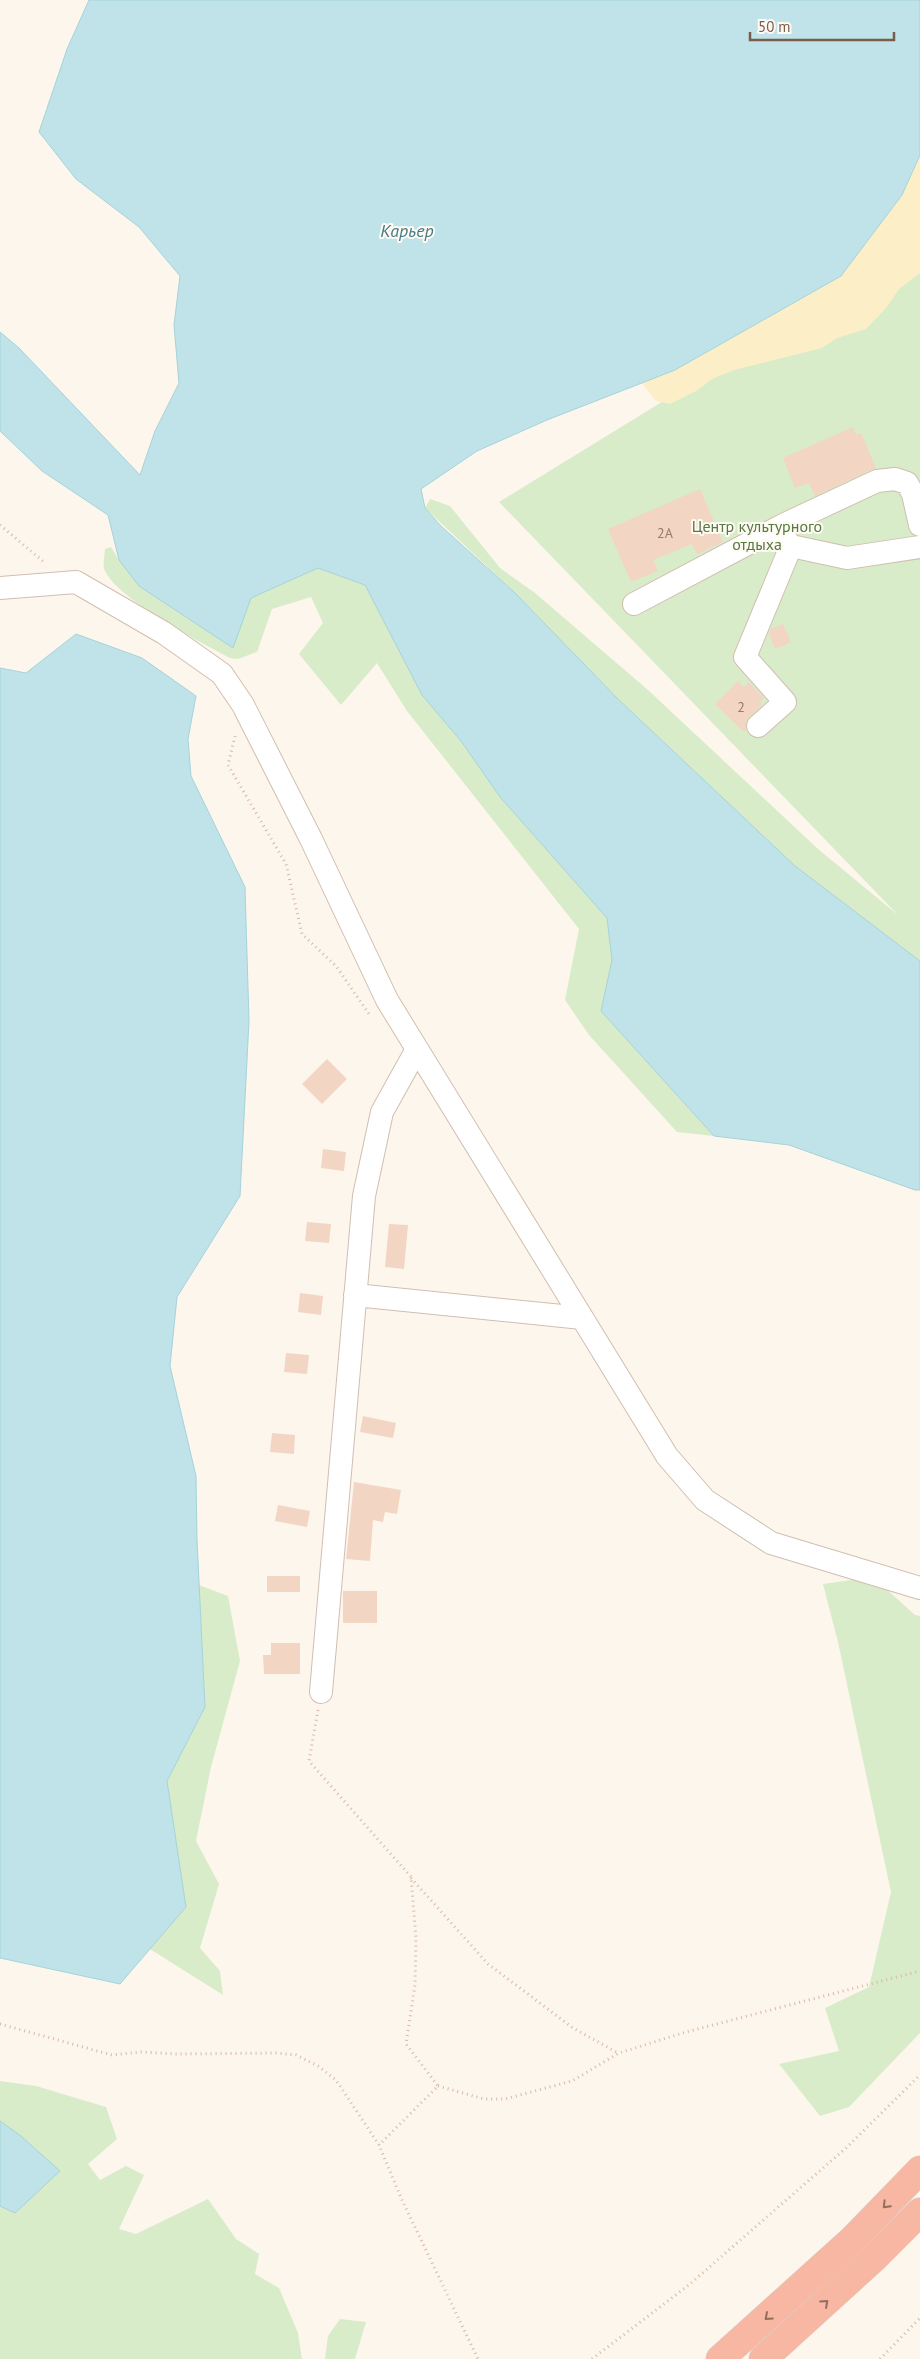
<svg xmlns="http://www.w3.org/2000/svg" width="920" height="2359" viewBox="0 0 920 2359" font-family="'PT Sans',sans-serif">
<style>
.green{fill:#d8ecc9}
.sand{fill:#fcefc7}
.water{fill:#bfe3e8;stroke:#a5d3da}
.building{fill:#f3d5c3}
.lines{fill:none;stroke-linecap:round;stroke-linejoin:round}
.minor-casing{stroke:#d1beb0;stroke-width:24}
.highway-casing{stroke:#dad1cd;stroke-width:29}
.path{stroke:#d9b8a5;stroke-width:3;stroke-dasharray:1 4;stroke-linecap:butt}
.minor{stroke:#fff;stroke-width:22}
.highway{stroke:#f7b7a3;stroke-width:28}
.oneway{stroke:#936e5e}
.labels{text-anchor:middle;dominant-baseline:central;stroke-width:4;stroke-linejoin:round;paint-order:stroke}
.number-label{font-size:14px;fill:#987a6a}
.park-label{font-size:16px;fill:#537a41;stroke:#fffaf3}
.water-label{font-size:18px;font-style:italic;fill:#437c86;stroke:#fffaf3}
</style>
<rect width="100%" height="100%" fill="#fdf6ec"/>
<path class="green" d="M920 229V961L795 866 618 699 514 592 425 508 430 499 450 506 500 568 535 593 648 690 818 849 898 915 499 502 683 389Z
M111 547 119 560 233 648 251 598 318 568 365 585 422 695 461 741 500 797 607 918 612 960 601 1011 714 1136 677 1132 589 1035 565 1000 579 929 407 711 377 663 341 705 299 654 323 623 311 597 272 609 257 652 238 659 230 658C200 642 119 600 105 571 102 565 105 555 105 549Z
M873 1577 915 1615 920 1616V2033L849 2107 820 2116 779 2064 839 2051 825 2008 869 1987 891 1892 838 1642 823 1584Z
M199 1585 228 1596 240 1661 211 1767 196 1841 219 1884 200 1948 220 1971 223 1995 150 1949 186 1907 167 1781 205 1707Z
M0 2081 36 2086 106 2107 117 2139 88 2164 100 2180 126 2166 144 2175 119 2229 136 2234 208 2199 236 2239 259 2254 255 2274 279 2288 298 2333 302 2359H0V2206L15 2213 60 2171 21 2136 0 2121Z
M340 2319 366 2322 355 2359H325L328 2336Z"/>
<path class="sand" d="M920 155V273L899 289 887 307 866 329 837 338 822 348 734 370 712 379 698 390 670 404 656 401 642 383 675 370 841 276 902 195Z"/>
<path class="water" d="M89 0H920V155L902 195 841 276 675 370 547 420 477 451 421 489 425 508 441 526 514 592 618 699 795 866 920 961V1190H915L789 1145 714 1136 601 1011 612 960 607 918 500 797 461 741 422 695 365 585 318 568 251 598 233 648 139 586 119 560 108 515 42 471 0 431V332L19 348 140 475 155 431 179 383 174 325 180 276 139 227 76 179 39 132 67 49Z
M76 634 142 658 196 696 188 739 191 776 245 887 249 1021 240 1196 177 1297 170 1366 196 1476 197 1540 205 1707 167 1781 186 1907 120 1984 0 1958V668L26 673Z
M0 2121 21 2136 60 2171 15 2213 0 2206Z"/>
<path class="building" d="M853 427 856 435 861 433 876 468 815 496 809 483 795 488 783 458Z
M700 489 723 542 697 554 692 544 653 560 658 571 631 582 608 529Z
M783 624 791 642 775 649 769 634 771 629Z
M738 681 744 687 749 682 764 698 760 702 762 704 746 721V730L744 732 715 704Z
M327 1059 347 1079 322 1104 302 1084Z
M323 1149 346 1152 344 1171 321 1168Z
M307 1222 331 1224 329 1243 305 1241Z
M389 1224 408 1225 404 1269 385 1267Z
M300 1293 323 1296 321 1315 298 1312Z
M286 1353 309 1355 307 1374 284 1372Z
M363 1416 396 1423 393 1438 360 1432Z
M272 1433 295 1435 294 1454 270 1452Z
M354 1482 401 1490 397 1514 385 1512 383 1522 373 1520 370 1561 346 1559Z
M278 1505 310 1511 307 1527 275 1521Z
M267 1576H300V1592H267Z
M343 1591H377V1623H343Z
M271 1643H300V1674H264L263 1655H271Z"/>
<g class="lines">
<g class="minor-casing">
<path id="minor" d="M782 534 791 546 847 558 920 547
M0 588 76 582 164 633 222 674 243 705 311 839 387 1000 667 1456 705 1500 771 1543 920 1588
M634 604 785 524 877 481 895 479 907 483 913 494 920 525
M758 726 785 702 745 657 791 546
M355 1295 582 1318
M321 1692 364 1196 382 1112 417 1049"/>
</g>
<g class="highway-casing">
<path id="highway" d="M720 2359 852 2240 920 2170
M763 2359 874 2258 920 2212"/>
</g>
<path class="path" d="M0 525 45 563
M235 736 228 765 286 864 302 934 336 966 369 1014
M318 1710 309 1761 411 1877 416 1938 415 1985 406 2044 438 2086 379 2145
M411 1878 488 1964 573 2028 618 2053
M0 2024 112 2055 141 2052 176 2054 277 2053 296 2055 318 2066 336 2080 379 2145 402 2200 478 2359
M438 2086 484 2099H505L572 2081 619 2053 686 2032 920 1971
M592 2359 690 2284 846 2148 920 2075
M880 2359 920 2318"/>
<use href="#minor" class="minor"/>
<use href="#highway" class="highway"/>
</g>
<defs><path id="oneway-chevron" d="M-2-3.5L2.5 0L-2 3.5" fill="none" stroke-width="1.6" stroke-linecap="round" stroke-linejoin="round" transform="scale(1.25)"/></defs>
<g class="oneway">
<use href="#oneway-chevron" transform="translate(886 2205) rotate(134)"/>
<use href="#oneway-chevron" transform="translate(825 2303) rotate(-42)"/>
<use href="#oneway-chevron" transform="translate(768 2317) rotate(138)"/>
</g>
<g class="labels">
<g class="number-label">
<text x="665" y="533">2А</text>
<text x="741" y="707">2</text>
</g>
<g class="park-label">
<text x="757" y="526">Центр культурного<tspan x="757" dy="18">отдыха</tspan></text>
</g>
<g class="water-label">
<text x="407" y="230">Карьер</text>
</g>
</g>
<path d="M750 32v8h144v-8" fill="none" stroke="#7a5c4d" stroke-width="2.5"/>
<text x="758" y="32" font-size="15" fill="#7a5c4d" stroke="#fffaf3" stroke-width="4" paint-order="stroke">50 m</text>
</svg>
